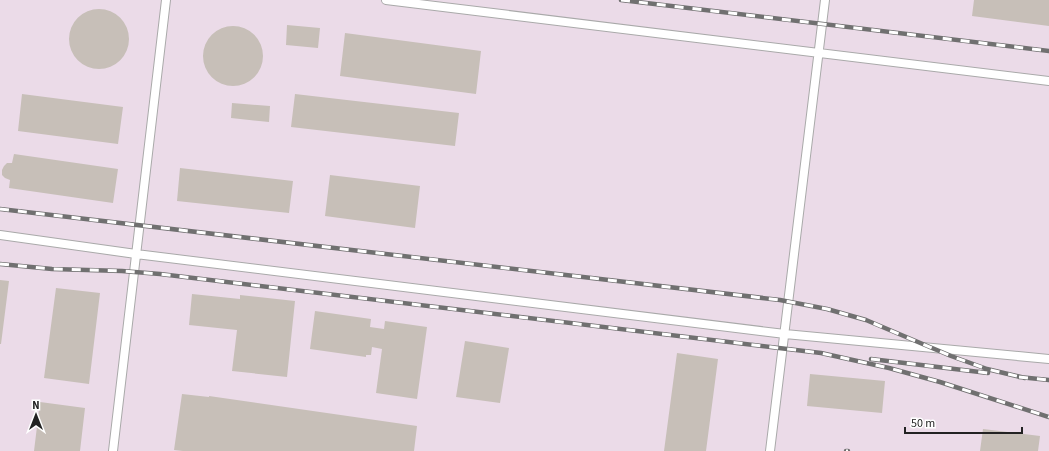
<svg xmlns="http://www.w3.org/2000/svg" width="1049" height="451" viewBox="0 0 1049 451" font-family="'Source Sans 3',sans-serif">
<style>
.industrial{fill:#ebdbe8}
.building{fill:#c7bfb8}
.lines{fill:none;stroke-linecap:round;stroke-linejoin:round}
.service-casing{stroke:#a9a9a9;stroke-width:10}
.service{stroke:#fff;stroke-width:8}
.rail-casing{stroke:#707070;stroke-width:4.5}
.rail{stroke:#fff;stroke-width:3;stroke-dasharray:9;stroke-linecap:butt}
</style>
<rect width="100%" height="100%" fill="#f2efe9"/>
<path class="industrial" d="M0 0H1049V451H0Z"/>
<path class="building" d="M974 0H1049V26L972 16Z
M69 39a30 30 0 1 1 60 0a30 30 0 1 1-60 0Z
M287 25 320 28 318 48 286 45Z
M203 56a30 30 0 1 1 60 0a30 30 0 1 1-60 0Z
M345 33 481 51 476 94 340 76Z
M22 94 123 107 118 144 18 131Z
M295 94 459 113 455 146 291 127Z
M232 103 270 106 269 122 231 118Z
M14 154 118 169 113 203 9 188 10 180 5 178 2 175V170L4 166 7 163H12Z
M180 168 293 181 289 213 177 201Z
M330 175 420 186 415 228 325 216Z
M0 280 9 281 1 344H0Z
M56 288 100 293 89 384 44 378Z
M192 294 240 299V295L295 301 287 377 232 371 237 330 189 325Z
M315 311 371 319 370 327 384 329 385 321 427 327 417 399 376 393 382 349 372 347 371 355H366V357L310 349Z
M465 341 509 348 500 403 456 397Z
M677 353 718 359 706 451H664Z
M810 374 885 381 882 413 807 406Z
M182 394 209 397V396L417 426 414 451H183L174 450Z
M40 402 85 408 80 451H34Z
M983 429 1040 436 1038 451H980Z"/>
<g class="lines">
<g class="service-casing">
<path id="service" d="M386 0 1049 81
M0 235 136 254 785 334 1049 359
M113 451 166 0
M770 451 825 0"/>
</g>
<use href="#service" class="service"/>
<g class="rail-casing">
<path id="rail" d="M621 0 1049 51
M0 209 780 300 827 309 866 320 951 356 987 369 1025 378
M0 264 52 269 122 271 160 274 821 353 889 368 940 382 1049 417
M871 359 988 373
M1019 377 1049 380
M846 451H848"/>
</g>
<use href="#rail" class="rail"/>
</g>
<g transform="translate(36 415)" stroke="#ffffff" stroke-width="3" paint-order="stroke">
<path d="M0-3L7 15L0 10L-7 15Z" fill="#222222"/>
<text y="-6" font-size="11" font-weight="bold" text-anchor="middle" fill="#222222">N</text>
</g>
<path d="M905 427v6h117v-6" fill="none" stroke="#222222" stroke-width="2"/>
<text x="911" y="427" font-size="12" fill="#222222" stroke="#ffffff" stroke-width="3" paint-order="stroke">50 m</text>
</svg>
